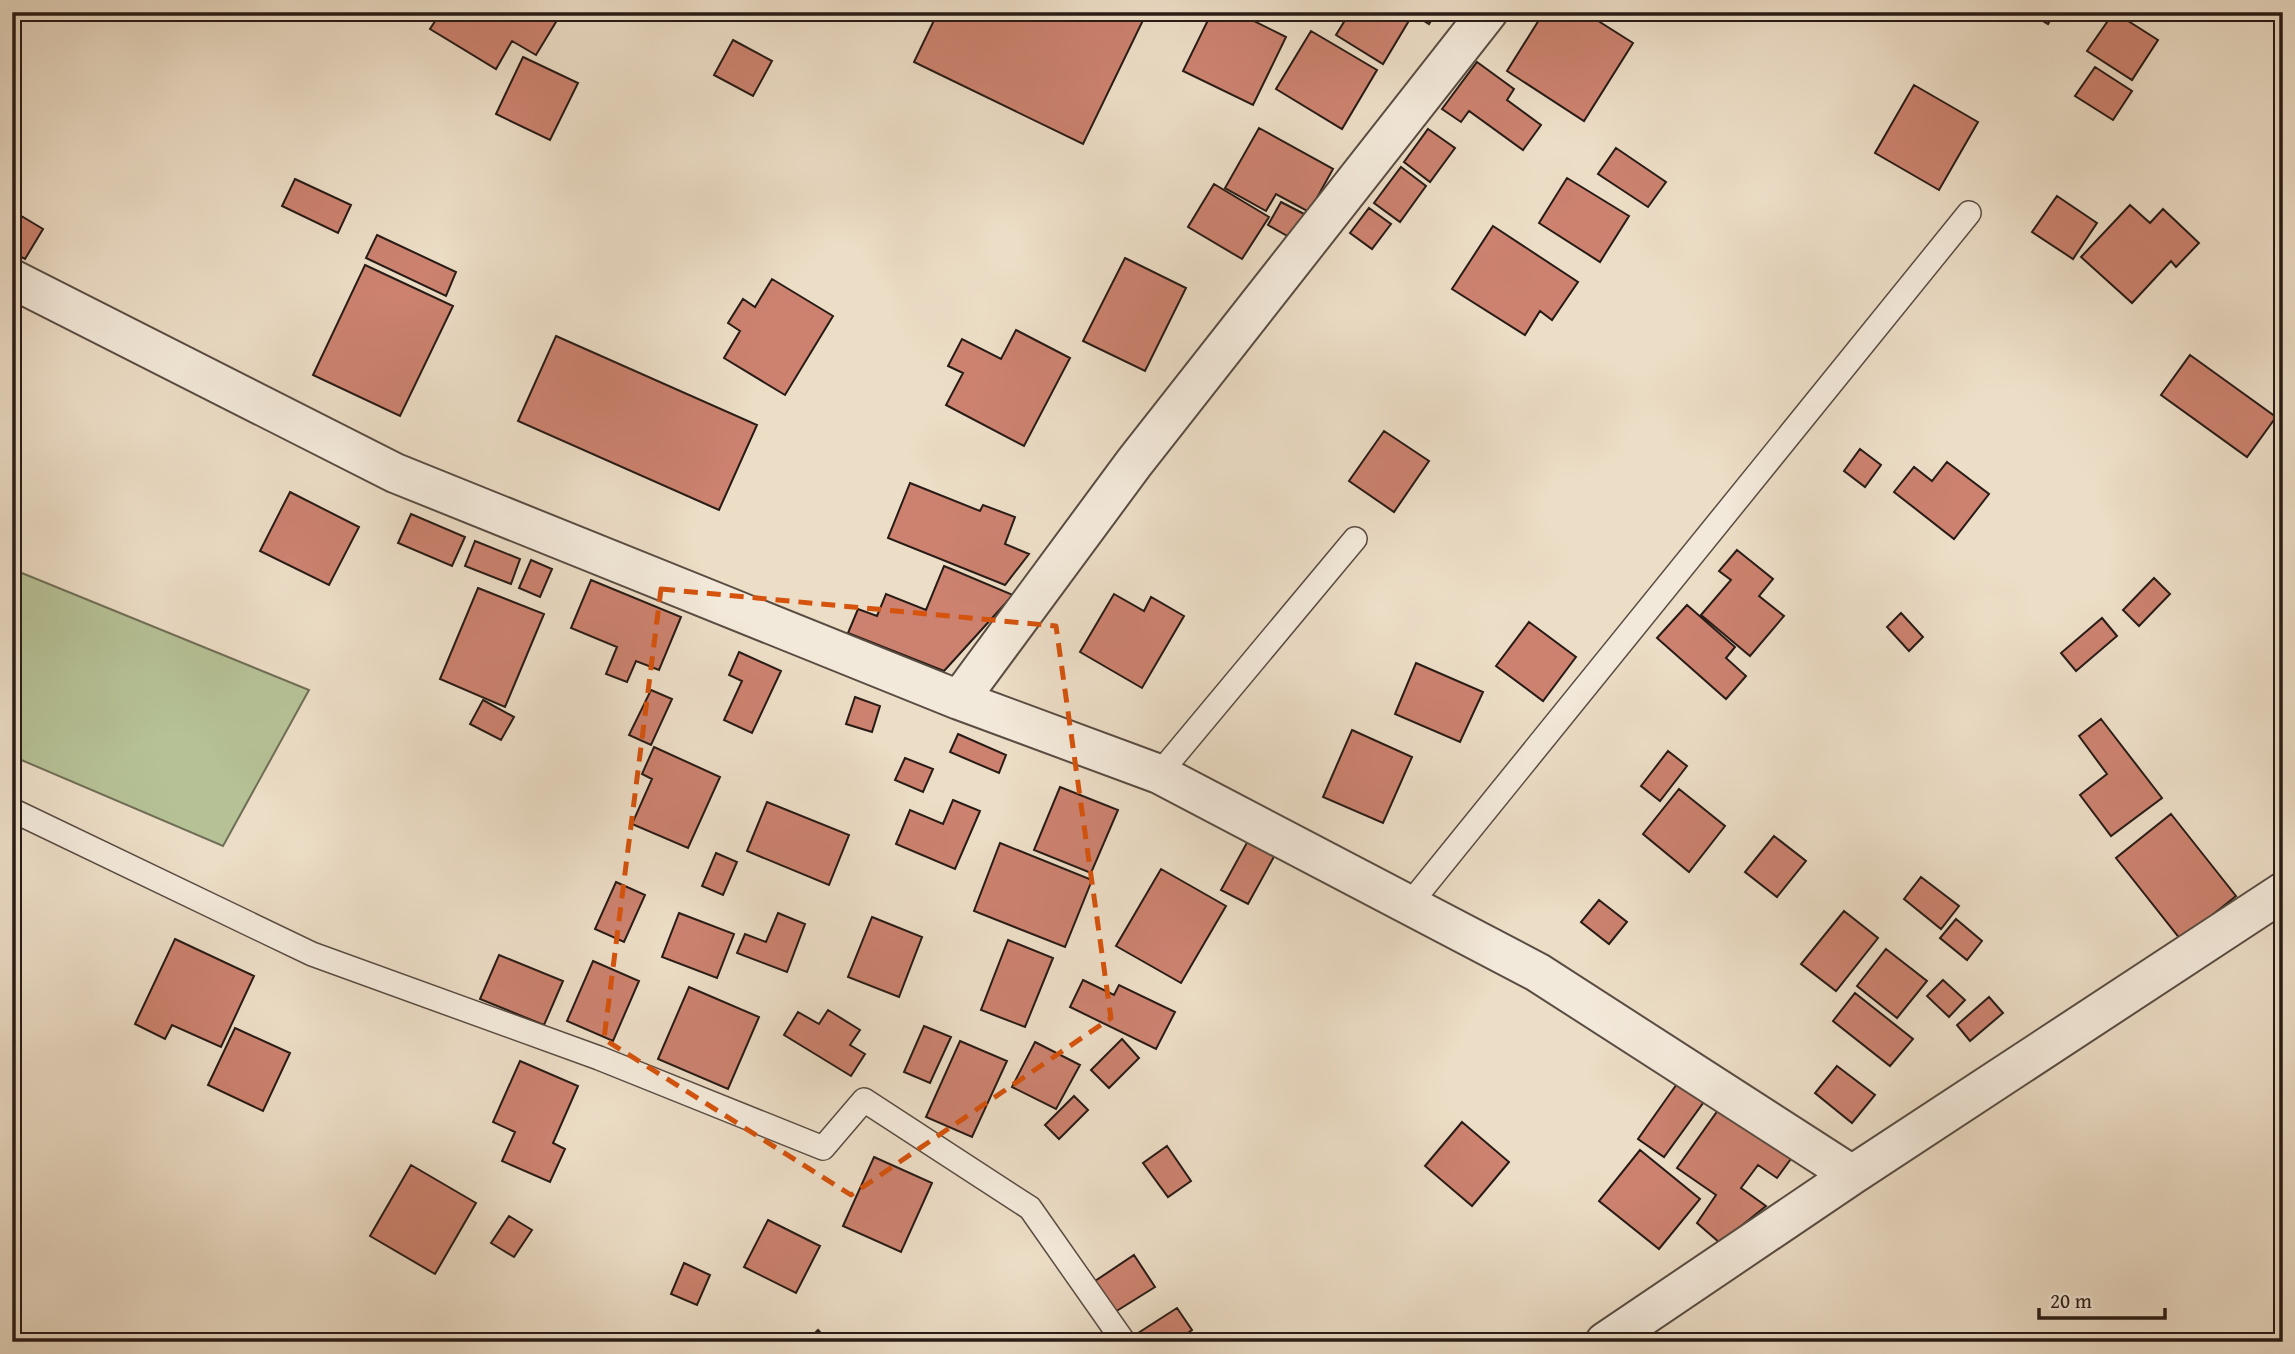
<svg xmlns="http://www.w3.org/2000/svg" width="2295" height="1354" viewBox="0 0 2295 1354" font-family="'Gentium Book Plus',serif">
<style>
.green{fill:#b6c196;stroke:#6f6e56;stroke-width:2}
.building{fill:#cc826f;stroke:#281b16;stroke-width:2}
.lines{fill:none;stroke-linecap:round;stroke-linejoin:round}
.lane-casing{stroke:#594c42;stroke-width:26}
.street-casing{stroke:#594c42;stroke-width:42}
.lane{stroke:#f3e9da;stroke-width:23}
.street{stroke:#f3e9da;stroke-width:38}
.marked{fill:none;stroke:#d5530d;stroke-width:5;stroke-dasharray:14 9;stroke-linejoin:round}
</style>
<rect width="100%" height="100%" fill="#ecddc6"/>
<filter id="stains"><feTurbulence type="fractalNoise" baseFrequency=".00286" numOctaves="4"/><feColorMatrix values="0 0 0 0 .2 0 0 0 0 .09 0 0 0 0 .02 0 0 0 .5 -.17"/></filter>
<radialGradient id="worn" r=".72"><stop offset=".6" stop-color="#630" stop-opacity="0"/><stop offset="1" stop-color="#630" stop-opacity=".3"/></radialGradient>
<path class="green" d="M12 569 309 690 223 846 12 756Z"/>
<path class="building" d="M441 12 467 14 562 12 536 55 512 41 496 69 430 29Z
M938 12H1147L1083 144 914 62Z
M1212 12H1236L1286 37 1253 105 1183 71Z
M1350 12H1436L1429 24 1413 14 1383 64 1336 35Z
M1544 12H1584L1633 43 1584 121 1507 71Z
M2028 12H2055L2048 24Z
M2114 12 2158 40 2132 80 2087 51Z
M1311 31 1377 70 1342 129 1276 89Z
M733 40 772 61 753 96 714 75Z
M523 57 578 83 550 140 496 114Z
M1477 62 1514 89 1507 100 1541 125 1523 150 1469 111 1461 122 1442 109Z
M2095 67 2132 91 2113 120 2075 96Z
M1914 85 1978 122 1939 190 1875 153Z
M1259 128 1333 169 1309 212 1276 194 1266 211 1225 188Z
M1428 129 1455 148 1430 182 1404 162Z
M1616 148 1666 182 1648 207 1598 174Z
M1401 167 1426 186 1400 222 1374 203Z
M1567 178 1629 216 1600 262 1539 223Z
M295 179 351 205 338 233 282 206Z
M1214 184 1269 217 1242 259 1188 227Z
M2057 196 2097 223 2073 259 2032 232Z
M1281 202 1310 217 1296 241 1268 225Z
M2130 205 2150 223 2163 209 2199 243 2176 267 2171 261 2132 303 2081 257Z
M1369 208 1391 224 1372 249 1350 233Z
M18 214 43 229 25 259 12 252V224Z
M1493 226 1578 282 1552 320 1540 311 1525 335 1452 289Z
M377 235 456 272 446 296 366 258Z
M1125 258 1186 288 1145 371 1083 341Z
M365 265 453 306 400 416 313 375Z
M772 279 833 316 785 395 724 358 740 331 728 323 743 299 755 307Z
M1016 330 1070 358 1024 446 946 405 963 373 948 366 962 339 1001 359Z
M556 336 757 425 719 510 518 421Z
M2190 355 2276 417 2247 457 2161 395Z
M1384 431 1429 461 1394 512 1349 481Z
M1860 449 1881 465 1865 487 1844 471Z
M1947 462 1989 494 1954 539 1894 492 1914 467 1932 481Z
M910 483 980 511 983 505 1015 517 1005 544 1029 554 1005 585 888 538Z
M290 492 359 527 329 585 260 551Z
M411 514 465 537 452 566 398 543Z
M475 541 520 559 511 584 465 566Z
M1737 550 1773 579 1759 596 1784 616 1750 656 1701 615 1731 580 1719 571Z
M531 560 552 569 540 597 519 588Z
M944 566 1013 595 944 671 848 633 858 609 877 616 886 594 926 610Z
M2154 578 2170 594 2139 626 2123 610Z
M591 580 681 617 659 670 636 661 627 682 606 674 617 647 571 628Z
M478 588 544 614 505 707 440 679Z
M1114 594 1144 611 1151 597 1184 616 1142 688 1080 652Z
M1687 605 1735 647 1726 658 1746 676 1726 699 1657 638Z
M1901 613 1923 637 1909 651 1887 627Z
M2102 618 2117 636 2076 671 2061 653Z
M1529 622 1576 657 1543 701 1496 666Z
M739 652 781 671 752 733 724 720 742 681 729 675Z
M1416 663 1483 692 1460 742 1395 714Z
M651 690 672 699 651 745 629 735Z
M855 697 880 706 872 732 846 724Z
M483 700 514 717 501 740 470 724Z
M2101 719 2162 798 2111 836 2080 795 2107 774 2079 736Z
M1352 730 1412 757 1383 823 1323 797Z
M958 734 1006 755 999 773 950 752Z
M654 747 720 777 688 848 632 824 652 779 642 774Z
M1668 751 1687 766 1660 801 1641 786Z
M905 758 933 769 923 792 895 780Z
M1060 787 1118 810 1091 873 1034 850Z
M1679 789 1725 826 1689 872 1643 834Z
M953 800 980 811 955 869 896 844 910 810 943 824Z
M767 802 849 835 829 885 747 851Z
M2171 814 2236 896 2181 940 2116 858Z
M1774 836 1806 861 1777 897 1745 872Z
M1249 839 1276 853 1248 904 1221 890Z
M1000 843 1092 880 1065 947 974 911Z
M716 853 737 862 723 895 702 886Z
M1161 869 1226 906 1181 983 1116 946Z
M1921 877 1959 906 1941 929 1904 899Z
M616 882 645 895 624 942 595 929Z
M1599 900 1627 922 1609 944 1581 922Z
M1844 911 1878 938 1836 991 1801 964Z
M679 913 734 934 717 978 662 957Z
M778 913 805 924 787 972 737 953 745 934 766 942Z
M872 917 922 937 899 997 848 977Z
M1956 919 1982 941 1967 960 1940 938Z
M175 939 254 976 221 1047 172 1025 165 1039 135 1024Z
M1008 940 1053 958 1025 1027 981 1010Z
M1886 949 1927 981 1897 1018 1857 986Z
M499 955 563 981 544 1025 480 999Z
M593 961 639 981 613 1041 567 1021Z
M1083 980 1114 995 1119 985 1175 1012 1156 1049 1070 1007Z
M1943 980 1965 1000 1949 1017 1927 996Z
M689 987 759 1017 728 1089 658 1059Z
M1855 993 1913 1039 1890 1066 1833 1021Z
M1989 997 2003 1013 1970 1041 1957 1025Z
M828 1010 860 1030 850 1045 865 1054 851 1076 784 1035 798 1012 819 1024Z
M924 1026 951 1037 930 1083 904 1072Z
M235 1028 290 1053 263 1111 208 1085Z
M1122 1039 1139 1058 1109 1088 1091 1070Z
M960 1041 1007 1061 972 1137 926 1117Z
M1035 1042 1080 1065 1056 1109 1012 1087Z
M520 1061 578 1086 553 1143 565 1149 550 1182 502 1161 515 1132 493 1122Z
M1837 1066 1875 1095 1852 1123 1815 1093Z
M1679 1081 1706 1099 1664 1157 1638 1139Z
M1074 1096 1088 1110 1059 1139 1045 1125Z
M1721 1106 1793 1156 1777 1178 1758 1165 1741 1188 1766 1206 1720 1243 1697 1223 1716 1195 1677 1168Z
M1462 1122 1509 1162 1472 1206 1425 1166Z
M1167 1146 1191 1181 1168 1197 1143 1163Z
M1640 1150 1700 1199 1659 1249 1599 1201Z
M874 1157 932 1183 901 1252 843 1226Z
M411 1165 476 1203 435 1274 370 1236Z
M509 1216 532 1230 514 1257 491 1243Z
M768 1220 820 1246 796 1293 744 1267Z
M1134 1255 1155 1287 1115 1312 1095 1281Z
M684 1263 710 1275 697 1305 671 1294Z
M1177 1308 1192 1330 1175 1342H1140L1135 1335Z
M818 1330 829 1342H806Z"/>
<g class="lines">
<g class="lane-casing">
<path id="lane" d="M1159 774 1355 539
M12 810 312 954 599 1058 823 1148 864 1100 1030 1208 1124 1342
M1409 905 1969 213"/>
</g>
<g class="street-casing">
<path id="street" d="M12 279 395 473 959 700 1159 774 1537 972 1852 1175
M959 700 1134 463 1488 12
M1605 1342 1852 1175 2283 892"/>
</g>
<use href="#lane" class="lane"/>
<use href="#street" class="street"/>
</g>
<path class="marked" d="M661 589 1056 626 1111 1018 851 1195 604 1039Z"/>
<rect width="2295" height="1354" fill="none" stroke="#ecddc6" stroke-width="42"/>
<rect x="14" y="14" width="2267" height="1326" fill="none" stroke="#281b16" stroke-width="3.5"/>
<rect x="21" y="21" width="2253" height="1312" fill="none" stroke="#281b16" stroke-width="2"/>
<path d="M2039 1308v10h126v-10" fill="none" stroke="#281b16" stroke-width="3.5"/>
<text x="2050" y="1308" font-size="21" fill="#281b16" stroke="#f3e9da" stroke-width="5" paint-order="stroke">20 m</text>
<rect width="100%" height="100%" filter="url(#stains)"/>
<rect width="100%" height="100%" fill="url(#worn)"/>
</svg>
